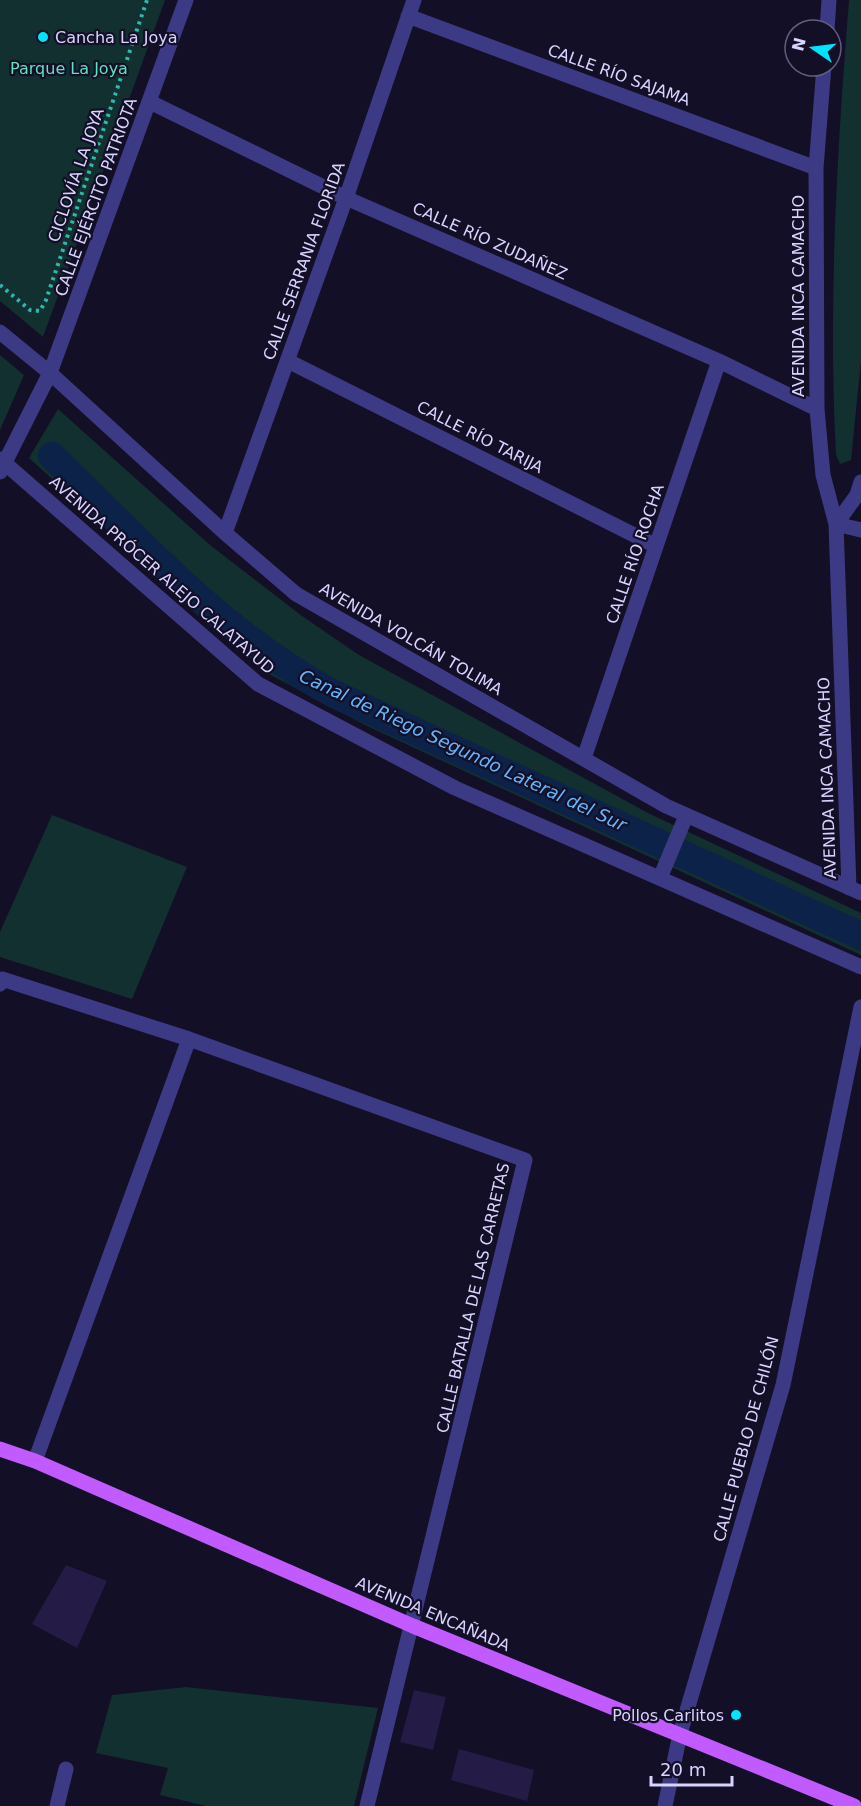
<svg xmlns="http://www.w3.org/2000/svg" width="861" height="1806" viewBox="0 0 861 1806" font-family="'DejaVu Sans',sans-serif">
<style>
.green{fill:#12302f}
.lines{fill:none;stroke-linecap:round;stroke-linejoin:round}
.canal{stroke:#0c2248;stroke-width:28}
.building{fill:#241b47}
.path{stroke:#2fb8b0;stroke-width:4;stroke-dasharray:3 4.5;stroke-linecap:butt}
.minor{stroke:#3d3a85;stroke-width:15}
.major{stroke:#c25bff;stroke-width:15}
.poi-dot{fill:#00e5ff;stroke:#130f26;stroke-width:2}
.labels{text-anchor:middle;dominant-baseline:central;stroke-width:4.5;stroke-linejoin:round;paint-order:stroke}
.poi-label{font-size:16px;fill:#d9d4ff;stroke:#130f26;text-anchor:start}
.park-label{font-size:16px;fill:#5fe0c0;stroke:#130f26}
.street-label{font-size:16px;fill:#d9d4ff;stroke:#130f26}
.water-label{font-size:18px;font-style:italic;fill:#62b6ff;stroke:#130f26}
</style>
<rect width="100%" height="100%" fill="#130f26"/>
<path class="green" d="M0 0H165L43 337 0 301Z
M849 0H861V360L851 460 840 464 836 455C828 303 837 152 849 0Z
M0 355 24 375 0 430Z
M58 409 210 545 302 616 359 655 648 813 861 913V955L365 725 267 673 29 458Z
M52 815 187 867 132 999 0 957V932Z
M186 1687 378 1708 354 1806H206L160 1795 168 1768 96 1753 112 1695Z"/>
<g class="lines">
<path class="canal" d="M52 456C140 542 224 635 334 694L861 936"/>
</g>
<path class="building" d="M66 1565 107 1581 77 1648 32 1624Z
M414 1690 446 1697 433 1750 400 1742Z
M459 1749 534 1770 527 1801 451 1780Z"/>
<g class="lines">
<path class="path" d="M0 285 30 310 40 311 46 300 147 0"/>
<path class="minor" d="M408 16 816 168
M827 30 829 0
M824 66 816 168 817 409 823 475 836 524 849 888
M150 102 346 198 719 361 817 409
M0 332 50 373 225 533 296 594 666 806 861 893
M288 361 656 546
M0 459 258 684 455 788 861 967
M0 472 50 373 186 0
M836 524 857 495 861 482
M836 524 861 530
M225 533 346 198 414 0
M584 758 719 361
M660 878 686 816
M0 984 2 979 189 1039 525 1160 367 1806
M35 1461 189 1039
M57 1806 66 1769
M665 1806 680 1734 783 1385 861 1007"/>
<path class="major" d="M0 1449 35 1461 413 1626 854 1806"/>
</g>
<g class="poi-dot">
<circle cx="43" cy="37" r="6"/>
<circle cx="736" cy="1715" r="6"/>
</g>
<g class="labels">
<g class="poi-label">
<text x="55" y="37">Cancha La Joya</text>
<text x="724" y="1715" text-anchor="end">Pollos Carlitos</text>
</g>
<g class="park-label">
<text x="69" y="68">Parque La Joya</text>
</g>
<g class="street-label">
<text transform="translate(619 75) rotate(20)">CALLE RÍO SAJAMA</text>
<text transform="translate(76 175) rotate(-71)">CICLOVÍA LA JOYA</text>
<text transform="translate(96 197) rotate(-70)">CALLE EJÉRCITO PATRIOTA</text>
<text transform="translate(490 241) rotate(24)">CALLE RÍO ZUDAÑEZ</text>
<text transform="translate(304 261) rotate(-70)">CALLE SERRANIA FLORIDA</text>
<text transform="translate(798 296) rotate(-90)">AVENIDA INCA CAMACHO</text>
<text transform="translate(480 437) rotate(27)">CALLE RÍO TARIJA</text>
<text transform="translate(635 554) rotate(-71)">CALLE RÍO ROCHA</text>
<text transform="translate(162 575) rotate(41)">AVENIDA PRÓCER ALEJO CALATAYUD</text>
<text transform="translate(411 639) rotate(30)">AVENIDA VOLCÁN TOLIMA</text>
<text transform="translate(827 778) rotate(-92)">AVENIDA INCA CAMACHO</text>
<text transform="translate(473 1298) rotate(-77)">CALLE BATALLA DE LAS CARRETAS</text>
<text transform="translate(746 1439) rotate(-75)">CALLE PUEBLO DE CHILÓN</text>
<text transform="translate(433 1614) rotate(23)">AVENIDA ENCAÑADA</text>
</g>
<g class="water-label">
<text transform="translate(463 750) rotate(25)">Canal de Riego Segundo Lateral del Sur</text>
</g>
</g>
<g transform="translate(813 48) rotate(284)"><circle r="28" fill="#130f26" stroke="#625e7d" stroke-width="1.5"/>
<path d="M0-4.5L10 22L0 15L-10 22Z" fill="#00e5ff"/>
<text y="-9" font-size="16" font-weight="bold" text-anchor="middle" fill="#d9d4ff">N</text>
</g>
<path d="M651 1776v9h81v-9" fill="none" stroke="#d9d4ff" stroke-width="3"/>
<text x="660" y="1776" font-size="18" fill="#d9d4ff" stroke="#130f26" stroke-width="4.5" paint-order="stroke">20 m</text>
</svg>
